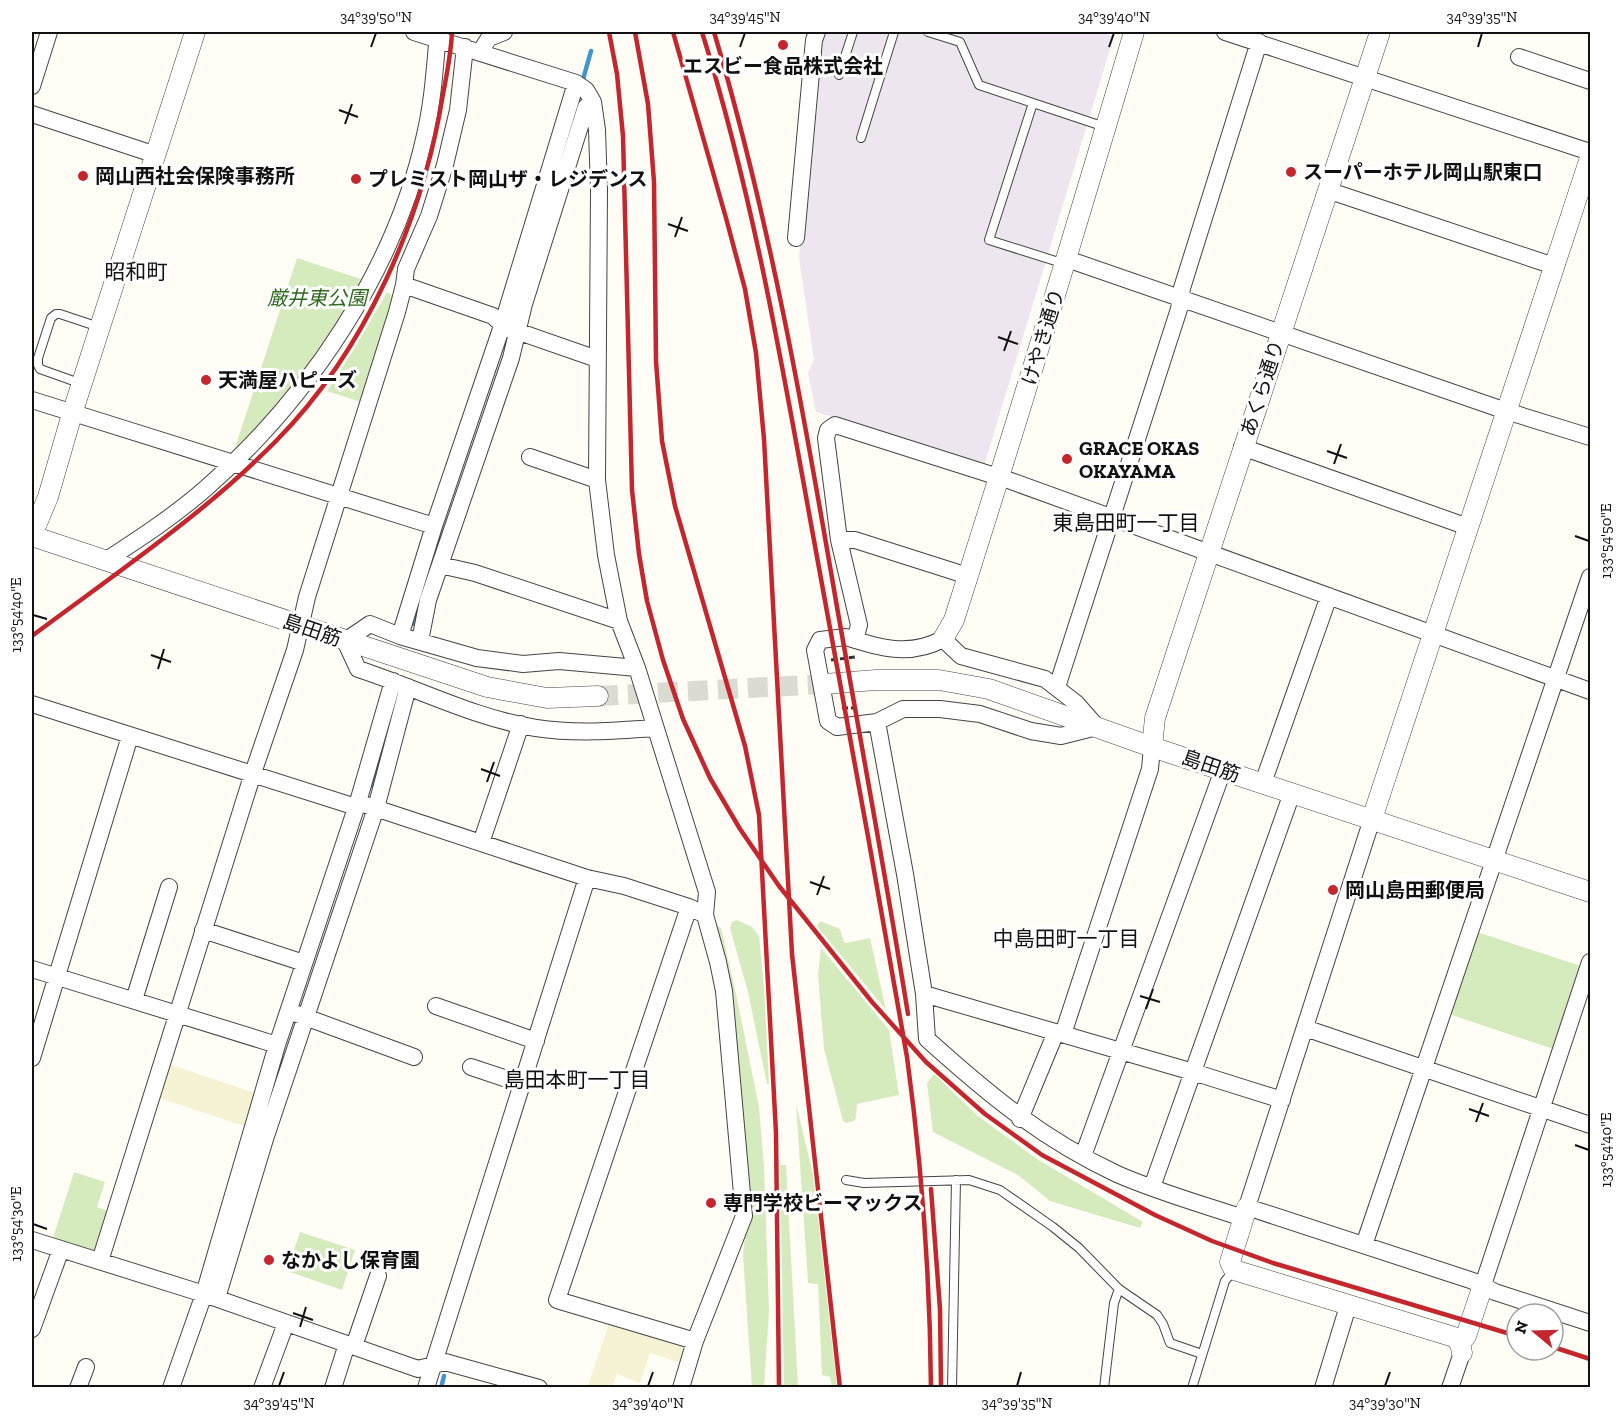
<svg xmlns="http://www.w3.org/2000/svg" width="1622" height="1419" viewBox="0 0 1622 1419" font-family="'Zilla Slab','Noto Sans JP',serif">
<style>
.industrial{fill:#eee6ef}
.farmland{fill:#f6f3d4}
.green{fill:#d5ebbd}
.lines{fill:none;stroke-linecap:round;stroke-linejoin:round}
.stream{stroke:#3f96cf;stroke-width:4.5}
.tertiary-tunnel{stroke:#dbdad3;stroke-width:20;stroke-dasharray:20 10;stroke-linecap:butt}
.service-casing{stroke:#444;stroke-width:10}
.minor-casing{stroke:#444;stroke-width:18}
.tertiary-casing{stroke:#444;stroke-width:21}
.path{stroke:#333;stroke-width:3;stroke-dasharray:6 3;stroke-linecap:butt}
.service{stroke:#fff;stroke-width:8}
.minor{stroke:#fff;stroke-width:16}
.tertiary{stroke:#fff;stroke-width:20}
.rail{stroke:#c4262e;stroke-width:4.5}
.ticks{fill:none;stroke:#111;stroke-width:2}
.poi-dot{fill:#c4262e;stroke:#fff;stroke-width:2}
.labels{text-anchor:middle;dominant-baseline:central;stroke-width:6;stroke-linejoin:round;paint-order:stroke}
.poi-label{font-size:20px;font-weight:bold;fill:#111;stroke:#fff;text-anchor:start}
.park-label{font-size:20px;font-style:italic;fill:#2f6b1f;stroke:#fff}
.street-label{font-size:20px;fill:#111;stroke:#fff}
.neighbourhood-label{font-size:21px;fill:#111;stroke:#fff}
.neatline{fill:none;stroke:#111;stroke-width:2}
.ticks-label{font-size:15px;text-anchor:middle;fill:#111}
</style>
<rect width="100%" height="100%" fill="#fffdf5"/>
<path class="industrial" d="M822 32H1098L1114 36 984 466 816 412 808 373 814 360 799 257Z"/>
<path class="farmland" d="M166 1063 255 1093 244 1126 156 1097Z
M610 1321 690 1345 683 1364 650 1353 640 1383 617 1374 612 1387 587 1388Z"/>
<path class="green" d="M297 258 361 279 340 321 310 365 254 433 235 448Z
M387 292 396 299 364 403 327 391 356 346Z
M737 920 752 927 759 936 764 987 769 1084H767L748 992 730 928 732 922Z
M820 921 840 929 844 942 846 943 870 938 886 1010 817 926Z
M717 926 721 928 736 994 759 1107 764 1167 769 1311 764 1387H752L743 1255 745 1237 749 1226 715 929Z
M1474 931 1581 966 1553 1049 1446 1013Z
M821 948 889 1030 899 1095 857 1104 856 1118 854 1121 846 1123 843 1121 824 1049 818 975Z
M934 1074 978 1116 1037 1159 1143 1222 1140 1228 1050 1201 1018 1175 933 1132 927 1083Z
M796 1104 813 1174 837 1387H832L830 1377 822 1375 818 1284 808 1283Z
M780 1165H786L798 1387H784Z
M74 1172 105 1182 97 1207 111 1212 96 1256 52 1241Z
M300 1232 355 1250 342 1290 287 1271Z"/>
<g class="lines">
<path class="stream" d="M582 83 591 51
M414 624 418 612
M373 786 389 724
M441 1388 444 1376"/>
<path class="tertiary-tunnel" d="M598 696 824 684"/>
<g class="service-casing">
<path id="service" d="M928 32 960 42 979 85 1033 103
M839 75 853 32
M861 138 894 32
M1065 264 989 240 1033 103 1105 127
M82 384 40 369 38 365V358L51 318 56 314H60L99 327
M846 1180 864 1183 969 1180 1000 1190 1053 1227 1079 1248 1119 1289 1157 1315 1163 1324 1170 1343 1202 1354
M952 1388 956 1180
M1104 1388 1114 1303 1119 1289
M1192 1388 1225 1281 1234 1270"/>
</g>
<g class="minor-casing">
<path id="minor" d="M414 32 576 83 586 90 593 102 597 130 599 190 597 480 606 555 619 621 637 668 707 892 705 915 718 962 724 991 744 1216 695 1341 681 1388
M1225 32 1590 152
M480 52 489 38 504 32
M1519 57 1590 81
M32 86 49 32
M32 114 156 155
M1327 190 1554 266
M796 238 814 40 817 32
M1067 259 1506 411 1590 437
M404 285 493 316 505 327 597 359
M32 400 434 526
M1242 447 1468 527
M530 457 597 480
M839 540H855L968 576
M105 561C139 539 174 516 205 489 308 399 395 271 425 135 433 101 435 66 438 32
M440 565 475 573 619 621
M400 636 434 526 502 326 576 83
M846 637C879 648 910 657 943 639L961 656 1045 679 1076 703 1097 727 1061 736 1031 731 980 714 940 709H903L877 722 837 727 828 721 815 650 820 640Z
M855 640 859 625 839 540 826 438 828 430 835 425 1011 481 1590 691
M420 641 428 600 511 358 524 304 586 107 593 102
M637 668 559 661 523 664 477 658 400 636 370 624 345 641 358 669C417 688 474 718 536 728 575 734 615 731 654 728
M1057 687 1179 309 1182 288 1259 42
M32 704 356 807
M877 722 905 874 924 994 1193 1072 1282 1100
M1263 783 1329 596
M366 805 587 878 624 886 689 907 699 912
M1372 819 1247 1207 1473 1281 1495 1292 1590 1323
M481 843 521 724
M689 907 557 1300 695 1341
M203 930 304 963
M32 969 277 1045
M924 994 927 1039C988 1094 1042 1139 1117 1174 1158 1192 1201 1204 1243 1218
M134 1000 169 887
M436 1006 536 1041
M297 1014 414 1057
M1305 1028 1590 1125
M1063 1034 1150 769 1152 747
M32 1058 130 736
M471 1067 522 1084
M1020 1119 1056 1032
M1083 1156 1223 770
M1152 1187 1292 793
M32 1240 204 1294 418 1369 445 1362 539 1388
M1364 1245 1590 577
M100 1261 253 773 295 650 307 597 397 312 404 285 406 269 429 216 445 165 458 110 465 47
M1483 1285 1590 962
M217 1298 265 1139 376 808 408 687
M32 1329 61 1249
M354 1346 378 1276
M78 1388 86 1367
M171 1388 204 1294 277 1045 358 802 393 681
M262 1388 286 1323
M333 1388 347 1344
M426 1388 587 878
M1323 1388 1348 1306
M1450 1388 1462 1353"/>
</g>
<g class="tertiary-casing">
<path id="tertiary" d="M32 535 48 497 72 414 195 32
M32 536 487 687 547 698 598 696
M943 639 954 620C1016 425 1076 228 1134 32
M824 684 876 680H939L989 689 1152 747 1590 892
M1152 747 1155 718 1380 32
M1372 819 1590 158
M1247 1207 1230 1262 1234 1270 1454 1337 1460 1343 1462 1353
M1460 1343 1466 1336 1483 1285"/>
</g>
<path class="path" d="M831 660 855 657
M842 708H856"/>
<use href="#service" class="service"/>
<use href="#minor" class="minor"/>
<use href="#tertiary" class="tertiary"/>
<path class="rail" d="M609 32 617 74 623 136 632 490 639 554 647 601 663 660 683 719 710 778 740 829 779 886 872 1002 926 1062 985 1114 1042 1155 1155 1215 1212 1241 1273 1263 1517 1336
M635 32 648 104 654 182 656 361 662 441 675 506 745 746 759 815 776 1133 779 1388
M673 32 726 218 745 289 756 353 764 439 792 954 840 1388
M702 32C752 192 781 358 811 524 844 702 876 879 907 1057 922 1167 930 1276 931 1388
M714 32C770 220 804 414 837 607 861 743 886 878 908 1014
M32 636C115 574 203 515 276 441 366 350 423 219 443 94 447 74 451 53 452 32
M931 1189 940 1309 941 1388
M1553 1347 1590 1359"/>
</g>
<path class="ticks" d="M371 47 376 33M740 47 745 33M1109 47 1114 33M1478 47 1482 33M339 110 358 117M345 124 352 104M668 224 688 231M675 237 682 217M998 337 1018 344M1004 351 1011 331M1327 451 1347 458M1334 464 1341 444M1575 536 1589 541M33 615 47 619M151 655 171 662M158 669 164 649M481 769 500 776M487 782 494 762M810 882 830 889M817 895 824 876M1140 996 1160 1002M1146 1009 1153 989M1469 1109 1489 1116M1476 1122 1483 1103M1575 1145 1589 1150M33 1224 47 1229M293 1313 313 1320M300 1327 306 1307M279 1386 284 1372M648 1386 653 1372M1017 1386 1021 1372M1385 1386 1390 1372"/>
<g class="poi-dot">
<circle cx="783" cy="45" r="6"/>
<circle cx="1291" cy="172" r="6"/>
<circle cx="83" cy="176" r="6"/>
<circle cx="356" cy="179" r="6"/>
<circle cx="206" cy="380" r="6"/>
<circle cx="1067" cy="459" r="6"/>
<circle cx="1333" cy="890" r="6"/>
<circle cx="711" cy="1203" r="6"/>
<circle cx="269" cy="1260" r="6"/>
</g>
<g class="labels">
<g class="poi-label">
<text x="783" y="66" text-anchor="middle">エスビー食品株式会社</text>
<text x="1303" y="172">スーパーホテル岡山駅東口</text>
<text x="95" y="176">岡山西社会保険事務所</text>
<text x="368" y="179">プレミスト岡山ザ・レジデンス</text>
<text x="218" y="380">天満屋ハピーズ</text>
<text x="1079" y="448">GRACE OKAS<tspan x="1079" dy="23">OKAYAMA</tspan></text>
<text x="1345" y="890">岡山島田郵便局</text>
<text x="723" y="1203">専門学校ビーマックス</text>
<text x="281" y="1260">なかよし保育園</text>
</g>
<g class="park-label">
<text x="317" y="298">厳井東公園</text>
</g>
<g class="street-label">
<text transform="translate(1043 337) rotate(-73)">けやき通り</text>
<text transform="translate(1262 388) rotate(-72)">あくら通り</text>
<text transform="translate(312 630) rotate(19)">島田筋</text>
<text transform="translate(1211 766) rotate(19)">島田筋</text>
</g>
<g class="neighbourhood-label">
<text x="136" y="271">昭和町</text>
<text x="1126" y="522">東島田町一丁目</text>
<text x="1066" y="938">中島田町一丁目</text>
<text x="577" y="1079">島田本町一丁目</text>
</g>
</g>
<rect width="1622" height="1419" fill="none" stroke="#ffffff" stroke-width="66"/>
<g transform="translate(1535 1332) rotate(289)"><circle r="28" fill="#ffffff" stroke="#a0a0a0" stroke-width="1.5"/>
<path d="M0-4.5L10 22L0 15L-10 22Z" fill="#c4262e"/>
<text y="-9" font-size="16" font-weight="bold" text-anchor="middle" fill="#111111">N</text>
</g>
<rect x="33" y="33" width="1556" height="1353" class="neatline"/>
<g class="ticks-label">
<text x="376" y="22">34°39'50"N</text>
<text x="745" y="22">34°39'45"N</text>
<text x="1114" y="22">34°39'40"N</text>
<text x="1482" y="22">34°39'35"N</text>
<text transform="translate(1606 541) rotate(-90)" y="5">133°54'50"E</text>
<text transform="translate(16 615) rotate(-90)" y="5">133°54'40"E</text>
<text transform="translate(1606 1150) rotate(-90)" y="5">133°54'40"E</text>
<text transform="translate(16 1224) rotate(-90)" y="5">133°54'30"E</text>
<text x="279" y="1408">34°39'45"N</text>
<text x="648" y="1408">34°39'40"N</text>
<text x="1017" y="1408">34°39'35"N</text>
<text x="1385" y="1408">34°39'30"N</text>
</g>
</svg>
